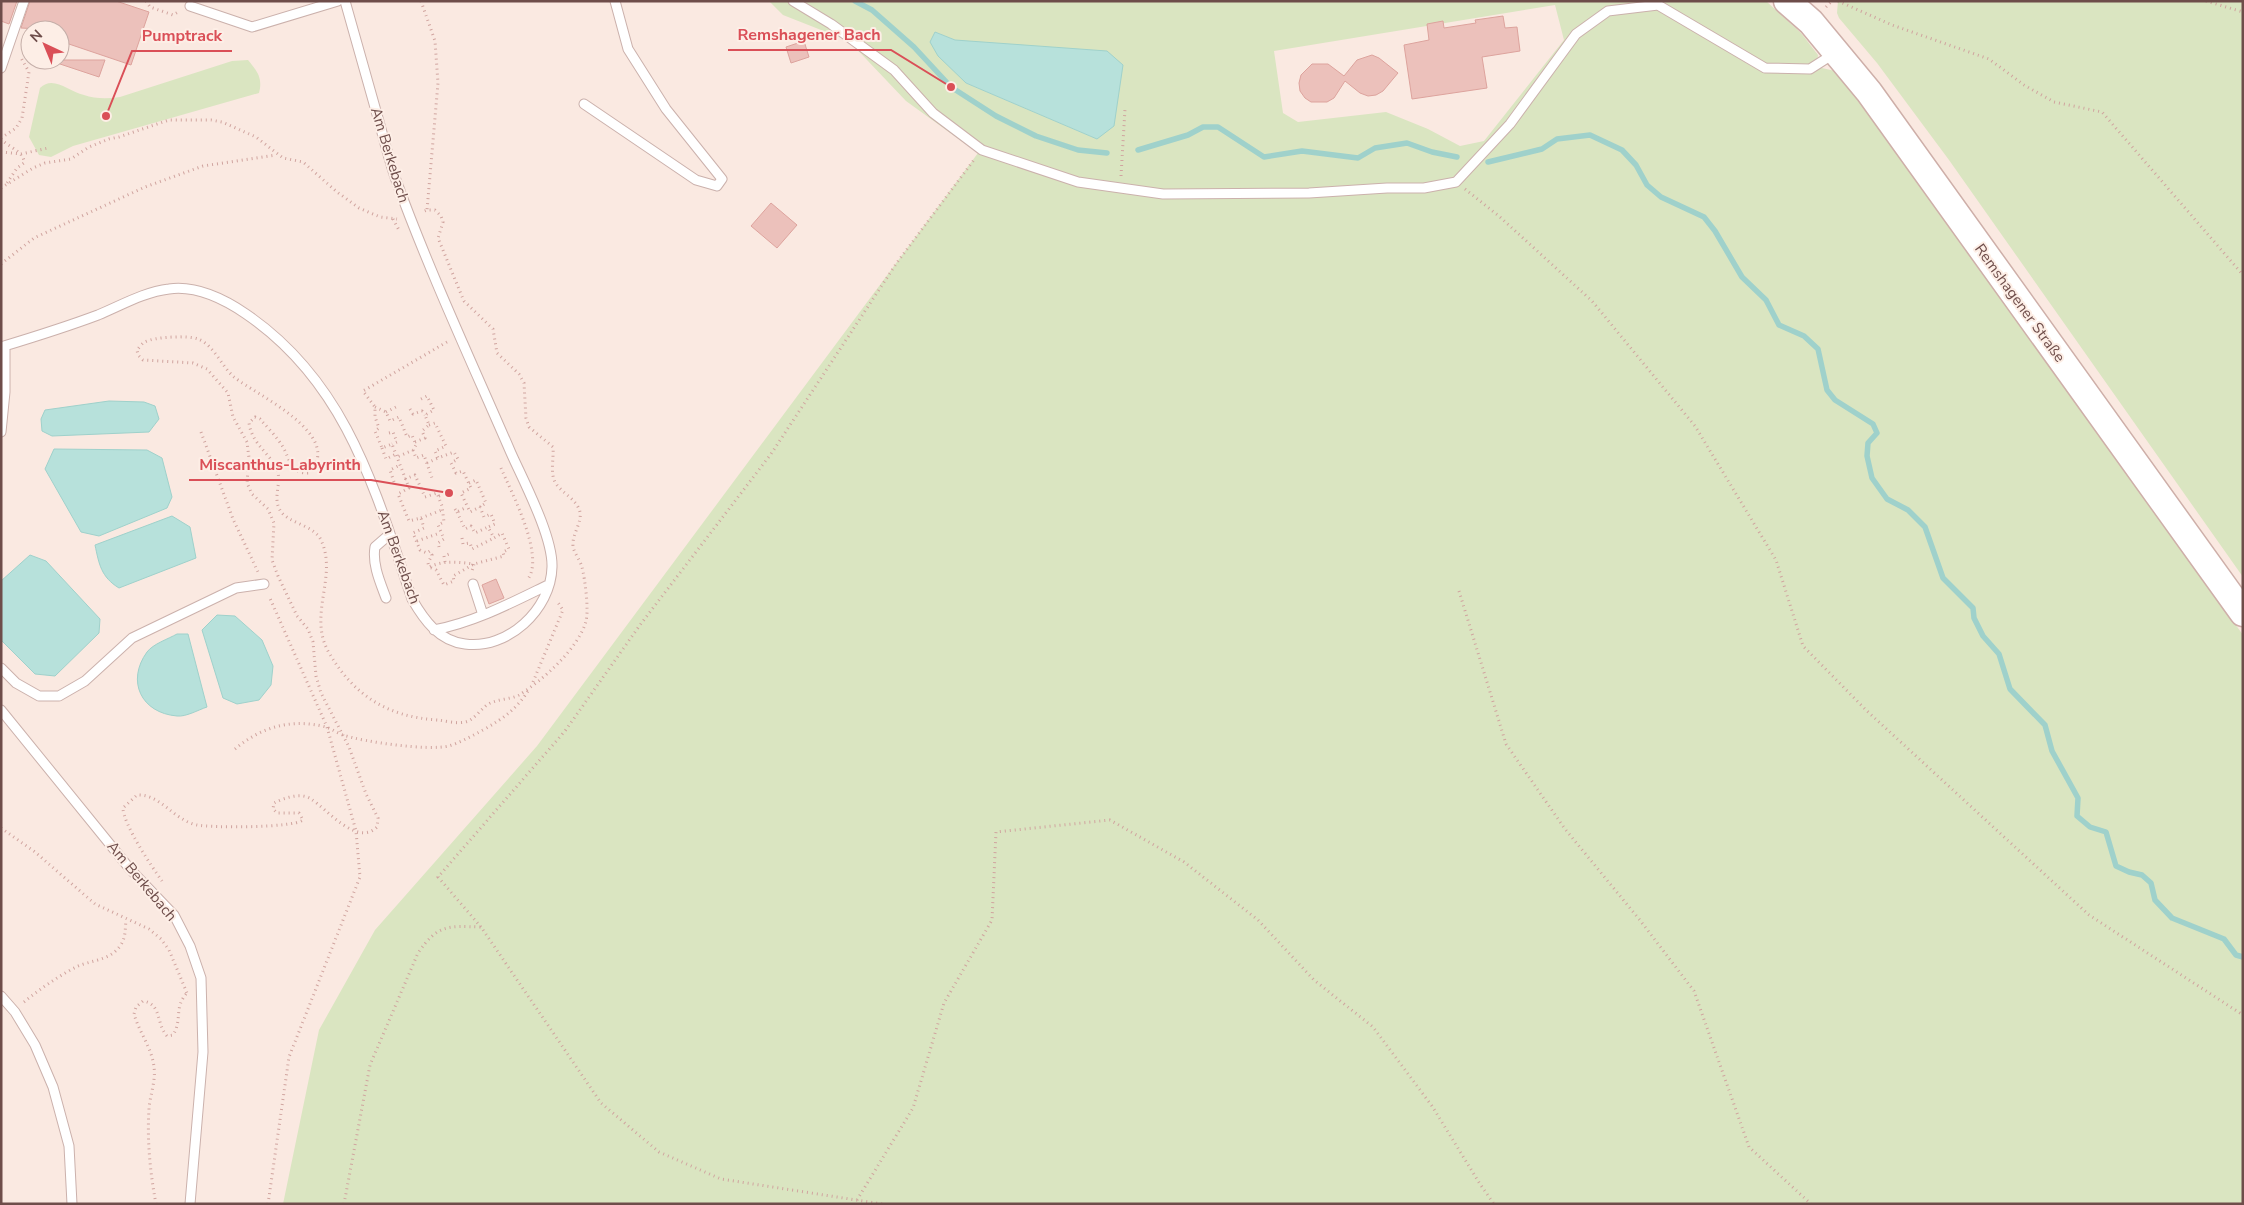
<svg xmlns="http://www.w3.org/2000/svg" width="2244" height="1205" viewBox="0 0 2244 1205" font-family="'Nunito Sans',sans-serif">
<style>
.green{fill:#dae5c1;fill-rule:evenodd}
.water{fill:#b7e1db;stroke:#9fd1cb}
.lines{fill:none;stroke-linecap:round;stroke-linejoin:round}
.stream{stroke:#9fd1cb;stroke-width:5.5}
.building{fill:#ecc1bb;stroke:#dda39d}
.lane-casing{stroke:#cbb1ac;stroke-width:11}
.secondary-casing{stroke:#ceafa9;stroke-width:29}
.path{stroke:#d0a49f;stroke-width:3;stroke-dasharray:1 4;stroke-linecap:butt}
.lane{stroke:#fff;stroke-width:9}
.secondary{stroke:#fff;stroke-width:26}
.labels{text-anchor:middle;dominant-baseline:central;stroke-width:4;stroke-linejoin:round;paint-order:stroke}
.street-label{font-size:15px;fill:#6e4d4a;stroke:#fdeee6}
.leader{fill:none;stroke:#da4f57;stroke-width:2}
.callout-dot{fill:#da4f57;stroke:#fdeee6;stroke-width:2}
.callout-label{font-size:16px;text-anchor:middle;font-weight:bold;fill:#da4f57;stroke:#fdeee6;stroke-width:4;stroke-linejoin:round;paint-order:stroke}
</style>
<rect width="100%" height="100%" fill="#fae9e1"/>
<path class="green" d="M769 1H1766L1801 33 1818 55 1817 62 1822 68 1835 71 1868 112 2243 635V1204H283L319 1030 375 930 537 746 978 153 906 101 849 41 783 15ZM1555 5 1564 40 1484 141 1460 146 1428 129 1386 112 1298 122 1283 113 1274 51ZM935 32 955 40 1097 139 966 83Z
M1838 1H2243V577L1949 160 1877 63 1839 18 1837 13Z
M248 60C257 71 263 78 259 93L73 146 51 157 39 155 29 137 40 88C53 75 68 91 84 95 95 99 108 99 120 97L232 61Z"/>
<path class="water" d="M935 32 955 40 1107 51 1123 65 1114 126 1097 139 966 83 938 56 930 42Z
M109 401 144 402 155 406 159 419 149 432 52 436 42 431 41 419 45 410Z
M54 449 147 450 162 458 172 497 167 508 99 536 81 532 45 469Z
M172 516 190 527 196 558 119 588C101 577 99 564 95 545Z
M30 555 46 561 100 619 99 633 55 676 35 674 1 640V581Z
M217 615 235 616 262 640 273 666 271 685 259 700 237 704 223 698 202 630Z
M177 634H188L207 707C198 710 186 717 177 716 141 713 126 681 147 652 153 644 168 639 177 634Z"/>
<g class="lines">
<path class="stream" d="M855 1 872 10 914 47 951 87 996 116 1036 136 1078 150 1107 153
M1138 150 1188 135 1203 127H1218L1264 157 1302 151 1358 158 1375 148 1407 143 1432 152 1457 157
M1488 162 1542 149 1557 139 1590 135 1622 150 1636 165 1647 185 1661 197 1704 217 1715 231 1742 277 1766 300 1779 325 1804 336 1818 349 1827 390 1835 400 1873 424 1877 433 1868 443 1867 456 1872 478 1887 499 1908 510 1925 527 1943 578 1973 608 1974 618 1983 636 1999 654 2010 689 2045 725 2052 751 2078 798 2077 816 2090 827 2106 832 2116 866 2129 872 2142 875 2151 883 2155 900 2172 918 2224 939 2236 955 2243 957"/>
</g>
<path class="building" d="M1 1H17L9 24 1 21Z
M30 1H116L149 12 131 65 60 41V30L21 28Z
M1503 16 1505 28 1517 27 1520 51 1482 57 1487 88 1412 99 1404 45 1429 40 1427 24 1443 21 1444 28 1476 23 1475 20Z
M804 41 809 57 791 63 786 47Z
M1372 55 1379 58 1398 73 1383 91 1376 95 1368 96 1360 93 1345 81 1334 98 1327 102H1311L1305 98 1300 91 1299 83 1301 75 1312 64H1328L1344 76 1357 60Z
M57 60H105L99 77 57 63Z
M771 203 797 225 777 248 751 226Z
M496 579 504 598 489 604 482 585Z"/>
<g class="lines">
<g class="lane-casing">
<path id="lane" d="M793 1 831 24 894 70 933 113 982 150 1078 182 1163 194 1309 193 1387 188H1424L1456 182 1510 124 1576 34 1608 11 1658 5 1765 68 1810 69 1835 53
M190 6 252 27 338 1
M1 68 24 1
M584 104 696 180 717 186 722 179 666 109 628 49 615 1
M1 347C34 337 66 327 98 315 122 305 144 292 169 289 197 285 224 299 246 314 347 383 375 490 412 599 424 620 439 641 465 644 507 650 551 610 552 567 553 537 524 482 511 453 472 363 430 273 396 180 389 160 384 139 378 118 367 79 356 40 345 1
M1 432 5 392V346
M473 584 483 615
M386 598C380 582 372 564 375 547L390 534
M434 630C475 622 511 603 548 585
M1 668 16 683 39 696H59L85 681 132 638 236 588 264 584
M1 710 130 869 174 915 190 946 201 978 203 1052 190 1204
M1 996 15 1012 35 1045 53 1087 69 1146 72 1204"/>
</g>
<g class="secondary-casing">
<path id="secondary" d="M1787 1 1811 22 1869 92 2243 613"/>
</g>
<path class="path" d="M146 1 150 7 173 15 180 11
M421 1 435 41 438 83 427 210
M1838 1 1892 25 1989 59 2024 85 2054 102 2102 112 2243 275
M2206 1 2243 12
M1826 7 1832 1
M1 138 16 128 22 118 29 72 20 56
M1 139C8 147 25 152 24 163L17 168 5 186
M1 152 21 154 48 148
M1121 176 1125 109
M1 188 33 168 45 163 71 159 89 147 109 139 119 137 169 120H211L222 122 256 137 283 158 303 162 337 192 359 208 380 217 397 219
M1465 189 1500 217 1592 301 1695 426 1776 560 1803 646 1867 711 2089 915 2243 1015
M393 219 400 232
M1 264 34 238 145 187 203 166 276 155
M447 342 363 391 375 407V417L379 428 375 431 382 448 392 444 409 488 398 494 409 521 421 518 424 528 413 533 420 550 427 553 430 551 432 555 428 563 429 567C444 560 458 562 474 564L472 571
M375 407 386 412 390 421 399 417 407 437 412 435 416 445 413 450 397 457
M410 409 413 414 422 411 425 415
M386 412 396 407 395 405
M429 425 435 423 446 446 435 451 438 458 454 452 458 459 451 463 456 473 463 471 471 488 461 493 470 512 480 507 484 517 491 514 495 524 488 527 494 538 502 533 509 549 503 552 504 556 474 564 453 576 454 581 444 585 436 570 429 567
M201 432 233 519 258 572
M389 433 393 432 397 442 392 444
M415 442 425 438 422 431 429 425 425 415 434 410 427 396 419 400
M382 448 386 459 396 454
M413 450 416 458 424 455 432 478H434
M427 463 438 458
M501 468C511 492 545 555 528 579
M405 479 415 475 425 497 437 493 442 506 444 522 438 525 444 539 438 543 439 547
M394 482 390 470 400 465
M469 483 476 480 486 503 480 507
M439 496 451 492 453 496
M455 509 457 512 467 507
M457 512 465 529 471 526 475 533 488 527
M421 518 442 510
M462 538 463 544 470 543 472 549 494 538
M417 541 440 533
M445 562 444 556 449 554
M1459 591 1506 744 1565 829 1639 919 1694 991 1749 1147 1811 1204
M533 682 563 610 557 601
M235 749C261 727 292 718 326 727 332 729 337 733 343 735 364 742 428 751 449 746 461 742 472 736 483 730 504 718 517 709 530 688
M1 828 35 852 95 904 149 929 161 939 169 950 187 993
M162 881C152 867 123 824 123 808L137 795C161 794 173 820 197 825 212 828 293 828 303 820L299 813H277L273 809 274 803C284 798 301 792 311 799 327 809 357 847 377 827L378 818 366 794 349 747 321 693 316 676 313 642 308 629 297 616 278 576 272 560 274 523 268 509 252 494 247 483 249 458 247 442 233 417 228 393 207 369 193 363 143 360 138 355 137 350C139 348 142 343 145 342 153 337 189 335 198 339 214 345 222 367 234 377 256 395 346 435 309 473 291 474 290 460 283 447 277 437 267 427 260 419L255 417 249 423C252 446 275 457 278 473 281 487 271 501 283 514 293 524 314 526 321 540 338 576 308 614 328 651 353 695 387 717 438 720 446 721 456 724 465 722 476 720 482 705 493 702 501 699 511 699 519 695 542 681 579 648 586 621 589 610 585 579 582 567 580 560 574 553 573 546 572 534 582 523 580 512 577 499 561 493 555 482 550 472 554 458 553 447L529 427 526 418 524 383 519 374 497 353 493 329 464 301 461 294 438 238 443 222 441 216 435 210H427L422 212
M481 927 438 877 565 731 640 625 771 454 896 264 974 160
M24 1002C40 989 57 977 76 967 90 960 110 961 120 946 126 938 125 929 126 920
M857 1200 913 1108 944 1003 992 920 996 832 1110 820 1184 862 1258 920 1314 980 1373 1027 1432 1106 1480 1184 1494 1204
M156 1204C150 1172 147 1140 149 1109 150 1095 156 1081 154 1067 152 1048 139 1032 134 1014L136 1007 143 1001C162 1004 156 1024 167 1036L173 1035C183 1019 173 1007 188 992
M268 1204 289 1057 360 877 356 831 327 727 269 596
M344 1204 370 1065 418 953C438 924 448 926 481 927L601 1103 659 1152 721 1179 882 1204"/>
<use href="#lane" class="lane"/>
<use href="#secondary" class="secondary"/>
</g>
<g class="labels">
<g class="street-label">
<text transform="translate(390 155) rotate(73)">Am Berkebach</text>
<text transform="translate(2020 303) rotate(54)">Remshagener Straße</text>
<text transform="translate(399 557) rotate(70)">Am Berkebach</text>
<text transform="translate(142 881) rotate(50)">Am Berkebach</text>
</g>
</g>
<path class="leader" d="M951 87L891 50H728M106 116L132 51H232M449 493L371 480H189"/>
<g class="callout-dot">
<circle cx="951" cy="87" r="5"/>
<circle cx="106" cy="116" r="5"/>
<circle cx="449" cy="493" r="5"/>
</g>
<g class="callout-label">
<text x="809" y="40">Remshagener Bach</text>
<text x="182" y="41">Pumptrack</text>
<text x="280" y="470">Miscanthus-Labyrinth</text>
</g>
<rect width="2244" height="1205" fill="none" stroke="#6e4d4a" stroke-width="5"/>
<g transform="translate(45 45) rotate(316)"><circle r="24" fill="#fdeee6" stroke="#c4aea8"/>
<path d="M0-4L9 19L0 12L-9 19Z" fill="#da4f57"/>
<text y="-8" font-size="14" font-weight="bold" text-anchor="middle" fill="#6e4d4a">N</text>
</g>
</svg>
